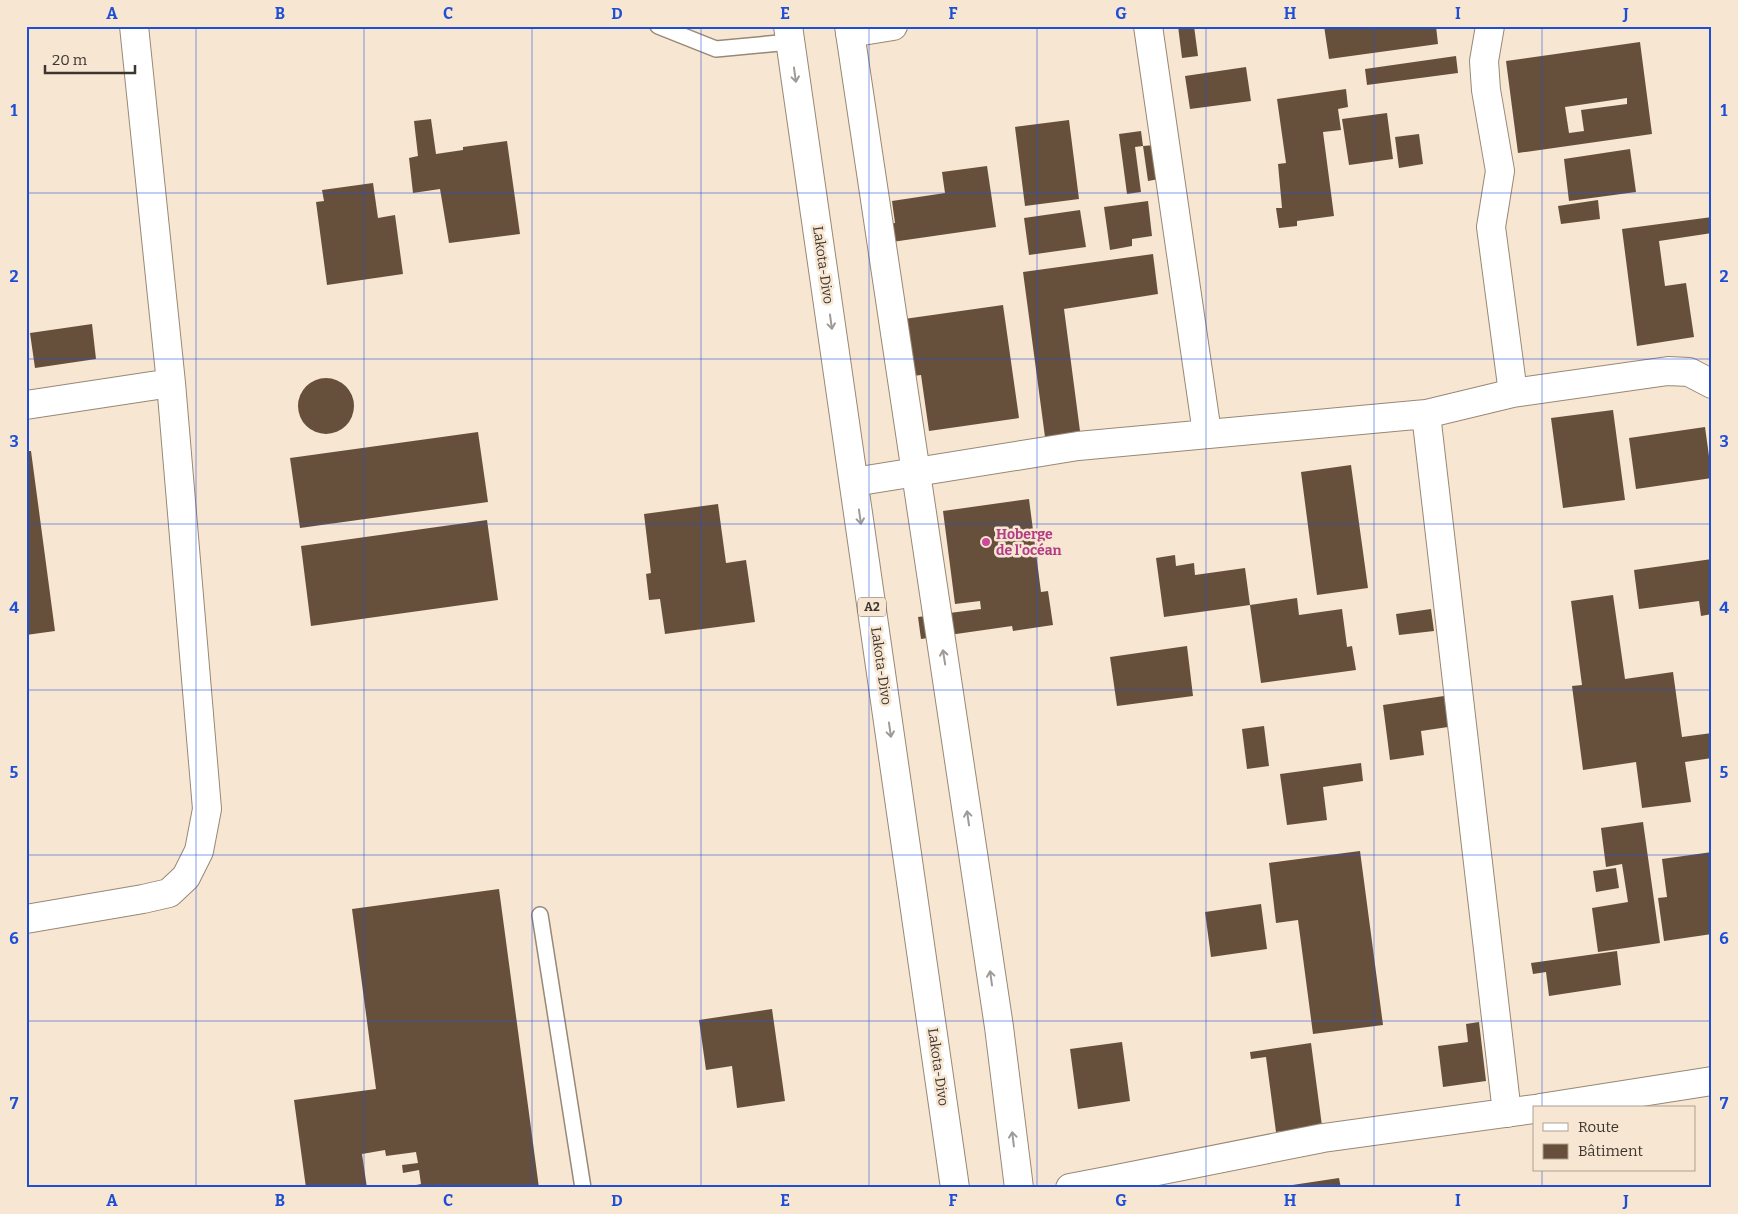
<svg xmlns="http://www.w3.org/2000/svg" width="1738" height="1214" viewBox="0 0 1738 1214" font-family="Bitter,serif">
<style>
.building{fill:#66503c;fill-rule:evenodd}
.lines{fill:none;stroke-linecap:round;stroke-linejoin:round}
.lane-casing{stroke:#988876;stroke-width:18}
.street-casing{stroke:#988876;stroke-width:30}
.primary-casing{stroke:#988876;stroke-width:30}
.lane{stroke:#fff;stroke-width:15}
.street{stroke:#fff;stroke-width:28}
.primary{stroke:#fff;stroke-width:28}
.oneway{stroke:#9e9a97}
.grid{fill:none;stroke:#1d4ed8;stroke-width:1;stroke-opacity:0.55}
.hotel-dot{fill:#d1479c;stroke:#f7e6d2;stroke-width:2}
.labels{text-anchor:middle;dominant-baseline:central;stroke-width:5;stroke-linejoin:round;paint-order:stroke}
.shield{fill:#f7e6d2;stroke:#756b60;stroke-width:1}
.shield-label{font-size:12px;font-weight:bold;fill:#3d362f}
.street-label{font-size:14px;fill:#3d362f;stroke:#f7e6d2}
.hotel-label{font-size:14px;font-weight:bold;fill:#b23c85;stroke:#f7e6d2;text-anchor:start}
.neatline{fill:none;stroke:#1d4ed8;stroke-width:2}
.grid-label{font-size:16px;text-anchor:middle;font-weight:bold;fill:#1d4ed8}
</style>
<rect width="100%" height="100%" fill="#f7e6d2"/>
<path class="building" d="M1178 26H1194L1198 56 1182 58Z
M1324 26H1436L1438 44 1329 59Z
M1640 42 1652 134 1518 153 1506 61ZM1627 98V104L1581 110 1584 131 1569 133 1565 107Z
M1456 56 1458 73 1367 85 1365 69Z
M1246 67 1251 101 1190 109 1185 76Z
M1346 89 1348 107 1338 109 1341 130 1323 132 1334 216 1297 221V226L1279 228 1276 208H1282L1278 164 1286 163 1277 99Z
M1387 113 1393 159 1349 165 1342 119Z
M431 119 436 154 463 150V147L507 141 520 234 449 243 440 189 413 193 409 158 418 156 414 121Z
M1069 120 1079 199 1025 206 1015 127Z
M1141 131 1143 146 1135 147 1141 192 1127 194 1119 134Z
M1419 134 1423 164 1399 168 1395 137Z
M1155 145 1159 179 1148 181 1143 146Z
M1630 149 1636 192 1569 201 1564 159Z
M987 166 996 227 878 244 876 225 895 223 892 201 945 193 942 172Z
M373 183 378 218 395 215 403 274 327 285 316 202 324 201 322 190Z
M1598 200 1600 219 1561 224 1558 206Z
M1148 201 1152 236 1132 239V246L1110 250 1104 207Z
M1080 210 1086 247 1029 255 1024 218Z
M1712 217V233L1659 241 1665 286 1686 283 1694 337 1637 346 1622 229Z
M1153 254 1158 294 1064 309 1080 431 1045 437 1023 272Z
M1003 305 1019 418 929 431 921 375 896 378 890 321Z
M92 324 96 359 35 368 30 333Z
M298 406a28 28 0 1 1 56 0a28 28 0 1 1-56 0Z
M1613 410 1625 500 1563 508 1551 418Z
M1705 427 1712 478 1636 489 1629 438Z
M478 432 488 502 300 528 290 458Z
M26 451H31L55 631 26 635Z
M1351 465 1368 588 1317 595 1301 472Z
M1029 499 1041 592 1048 591 1053 625 1013 631 1012 626 921 639 918 617 981 609 980 601 955 604 943 511Z
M718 504 726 563 746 560 755 622 665 634 660 599 649 600 646 574 651 573 644 514Z
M487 520 498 600 311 626 301 546Z
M1175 555 1176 566 1194 563 1195 575 1245 568 1250 605 1297 598 1299 615 1342 609 1347 647 1352 646 1356 670 1261 683 1250 605 1164 617 1156 558Z
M1712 559V614L1701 616 1699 601 1639 609 1634 570Z
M1613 595 1625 679 1673 672 1682 737 1712 733V758L1685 762 1691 802 1642 808 1636 762 1583 770 1572 686 1582 685 1571 601Z
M1431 609 1434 631 1399 635 1396 614Z
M1187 646 1193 696 1117 706 1110 657Z
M1444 696 1448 727 1421 731 1424 755 1390 760 1383 705Z
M1264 726 1269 766 1247 769 1242 729Z
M1361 763 1363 781 1323 787 1327 820 1287 825 1280 774Z
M1643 822 1660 943 1598 952 1592 908 1628 902 1622 864 1606 867 1601 828Z
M1360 851 1383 1025 1313 1034 1298 920 1276 923 1269 863Z
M1712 852V934L1664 941 1658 898 1667 897 1662 859Z
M1616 868 1619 888 1596 892 1593 871Z
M499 889 539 1188H401L421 1184 419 1170 403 1173 402 1165 418 1163 416 1152 386 1156 385 1150 362 1154 367 1188H306L294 1100 376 1089 352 909Z
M1261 904 1267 949 1211 957 1205 912Z
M1617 951 1621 985 1549 996 1546 972 1533 974 1531 963Z
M772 1009 785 1101 737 1108 732 1066 706 1070 699 1020Z
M1479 1022 1486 1081 1443 1087 1438 1046 1468 1042 1466 1024Z
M1122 1042 1130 1101 1078 1109 1070 1049Z
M1311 1043 1322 1126 1276 1132 1266 1057 1251 1059 1250 1052Z
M1339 1178 1341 1188H1279V1187Z"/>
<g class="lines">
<g class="lane-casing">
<path id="lane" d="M658 26 716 49 790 42
M540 915 583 1188"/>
</g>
<g class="street-casing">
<path id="street" d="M1148 26 1207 433
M1490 26 1484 61 1486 90 1500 171 1491 227 1513 393
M850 33 893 26
M26 405 171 383
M1426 414 1507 1113
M854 482 1078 446 1426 414 1513 393 1668 371 1689 372 1712 384
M26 919 143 899 169 893 186 877 199 851 207 809 171 383 134 26
M1540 1108 1712 1081
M1070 1188 1112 1180
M1113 1188 1112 1180 1323 1138 1534 1109"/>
</g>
<g class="primary-casing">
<path id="primary" d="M788 26 955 1188
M849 26 999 1027 1019 1188"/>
</g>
<use href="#lane" class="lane"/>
<use href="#street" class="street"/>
<use href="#primary" class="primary"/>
</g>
<defs><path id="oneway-shaft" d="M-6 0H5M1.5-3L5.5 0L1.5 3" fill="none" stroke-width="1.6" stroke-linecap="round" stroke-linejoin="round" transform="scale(1.25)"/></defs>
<g class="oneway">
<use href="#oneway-shaft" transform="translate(795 75) rotate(82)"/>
<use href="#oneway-shaft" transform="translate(831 322) rotate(82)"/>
<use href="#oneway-shaft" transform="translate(860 517) rotate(82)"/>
<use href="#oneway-shaft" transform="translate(944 657) rotate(-99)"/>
<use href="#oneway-shaft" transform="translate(890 730) rotate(82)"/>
<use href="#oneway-shaft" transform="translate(968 818) rotate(-98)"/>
<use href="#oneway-shaft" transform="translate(991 978) rotate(-98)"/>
<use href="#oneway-shaft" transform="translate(1013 1139) rotate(-97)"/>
</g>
<path class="grid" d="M196 26V1188M364 26V1188M532 26V1188M701 26V1188M869 26V1188M1037 26V1188M1206 26V1188M1374 26V1188M1542 26V1108M26 193H1712M26 359H1712M26 524H1712M26 690H1712M26 855H1712M26 1021H1712M1542 1170V1188"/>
<circle class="hotel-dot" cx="986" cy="542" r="5"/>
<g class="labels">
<rect class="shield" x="858" y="597.5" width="28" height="19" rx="4"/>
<g class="shield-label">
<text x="872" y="607">A2</text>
</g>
<g class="street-label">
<text transform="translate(823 265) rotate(82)">Lakota-Divo</text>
<text transform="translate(881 666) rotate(82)">Lakota-Divo</text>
<text transform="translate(938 1067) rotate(82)">Lakota-Divo</text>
</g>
<g class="hotel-label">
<text x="996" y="534">Hoberge<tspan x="996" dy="16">de l'océan</tspan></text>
</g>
</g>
<rect width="1738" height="1214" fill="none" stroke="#f7e6d2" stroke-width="55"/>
<rect x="1533" y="1106" width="162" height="65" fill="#f7e6d2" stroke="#ada091"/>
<rect x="1543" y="1123" width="25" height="8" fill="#ffffff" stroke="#ada091"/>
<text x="1578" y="1132" font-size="15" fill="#3d362f">Route</text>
<rect x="1543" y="1144" width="25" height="15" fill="#66503c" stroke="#ada091"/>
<text x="1578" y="1156" font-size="15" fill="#3d362f">Bâtiment</text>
<path d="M45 65v8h90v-8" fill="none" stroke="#3d362f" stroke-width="2.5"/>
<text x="52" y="65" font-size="15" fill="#3d362f" stroke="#f7e6d2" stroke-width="4" paint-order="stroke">20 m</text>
<rect x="28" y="28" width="1682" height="1158" class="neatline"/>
<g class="grid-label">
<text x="112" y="19">A</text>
<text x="280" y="19">B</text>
<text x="448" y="19">C</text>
<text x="617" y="19">D</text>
<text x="785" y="19">E</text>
<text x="953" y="19">F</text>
<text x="1121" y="19">G</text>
<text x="1290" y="19">H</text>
<text x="1458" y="19">I</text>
<text x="1626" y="19">J</text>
<text x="14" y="116">1</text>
<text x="1724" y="116">1</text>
<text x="14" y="282">2</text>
<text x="1724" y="282">2</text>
<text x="14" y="447">3</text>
<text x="1724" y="447">3</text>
<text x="14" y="613">4</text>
<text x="1724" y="613">4</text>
<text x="14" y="778">5</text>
<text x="1724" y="778">5</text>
<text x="14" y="944">6</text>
<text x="1724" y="944">6</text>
<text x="14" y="1109">7</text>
<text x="1724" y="1109">7</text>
<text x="112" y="1206">A</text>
<text x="280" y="1206">B</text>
<text x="448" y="1206">C</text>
<text x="617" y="1206">D</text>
<text x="785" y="1206">E</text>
<text x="953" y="1206">F</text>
<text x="1121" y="1206">G</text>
<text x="1290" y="1206">H</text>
<text x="1458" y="1206">I</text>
<text x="1626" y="1206">J</text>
</g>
</svg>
